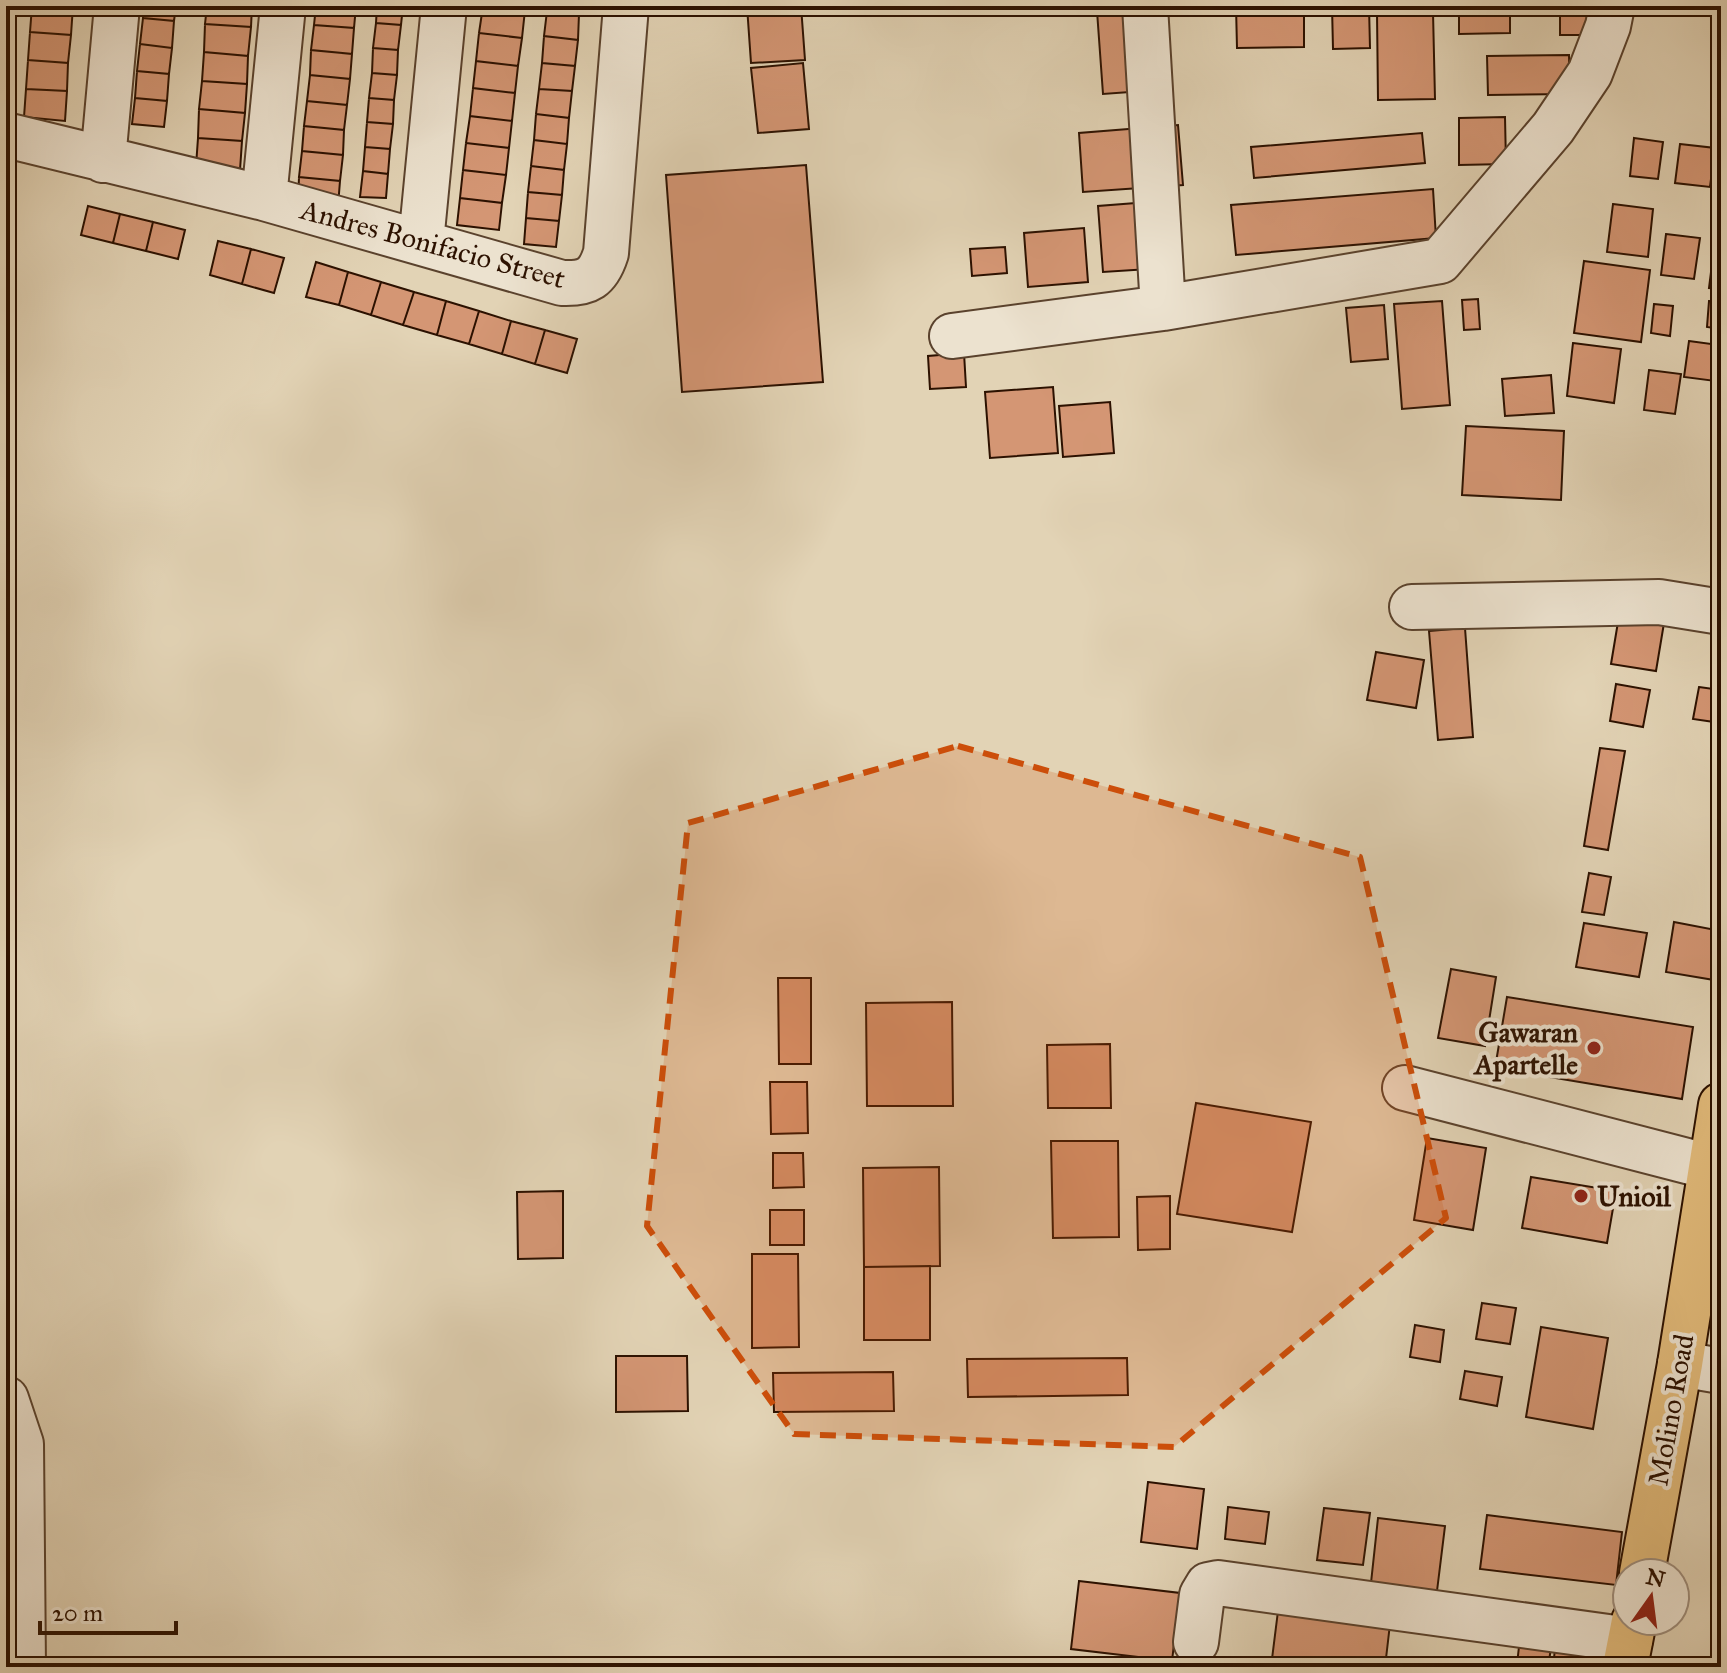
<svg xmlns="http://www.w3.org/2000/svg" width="1727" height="1673" viewBox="0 0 1727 1673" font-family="'IM FELL Great Primer',serif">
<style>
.building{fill:#d49674;stroke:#2c1100;stroke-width:2}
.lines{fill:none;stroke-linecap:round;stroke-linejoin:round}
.minor-casing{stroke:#5a422d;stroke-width:48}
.major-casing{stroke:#2c1100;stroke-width:48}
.minor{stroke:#ece2cf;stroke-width:44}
.major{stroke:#e1ba7a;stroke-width:44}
.marked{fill:#cc4e0a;fill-opacity:0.2;stroke:#cc4e0a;stroke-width:6;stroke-dasharray:16 10;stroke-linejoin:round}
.poi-dot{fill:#8f2418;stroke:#ece2cf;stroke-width:3}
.labels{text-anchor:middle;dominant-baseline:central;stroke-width:8;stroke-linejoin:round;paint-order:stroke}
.street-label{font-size:28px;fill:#2c1100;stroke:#ece2cf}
.poi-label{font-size:28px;font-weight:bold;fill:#2c1100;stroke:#ece2cf;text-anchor:end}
</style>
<rect width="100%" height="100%" fill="#e2d3b5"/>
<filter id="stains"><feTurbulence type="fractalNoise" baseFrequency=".0025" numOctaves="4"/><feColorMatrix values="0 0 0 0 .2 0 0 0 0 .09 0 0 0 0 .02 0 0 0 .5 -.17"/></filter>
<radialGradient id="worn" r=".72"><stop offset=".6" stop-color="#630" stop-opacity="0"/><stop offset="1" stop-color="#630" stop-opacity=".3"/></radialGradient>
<path class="building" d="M6 6H15L13 29 6 28Z
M32 6H73L71 35 30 32Z
M144 6H176L174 21 143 18Z
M207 6H252L251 27 205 24Z
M316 6H356L354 28 314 25Z
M377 6H403L401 25 376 23Z
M483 6 525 10 522 38 479 33Z
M547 6H580L579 14 547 11Z
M747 6H801L805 60 751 63Z
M1236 6H1304V47L1237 48Z
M1332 6H1369L1370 48 1333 49Z
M1459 6H1510V33L1459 34Z
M1560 6H1617V35H1560Z
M1151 7 1157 90 1103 94 1097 11Z
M547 11 579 14 578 40 544 36Z
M1433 12 1435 99 1378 100 1377 13Z
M143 18 174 21 172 48 140 44Z
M376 23 401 25 398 50 373 48Z
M205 24 251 27 248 56 204 52Z
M314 25 354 28 352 54 311 50Z
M6 28 13 29 10 56H6Z
M30 32 71 35 68 63 28 60Z
M479 33 522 38 518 66 476 61Z
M544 36 578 40 575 66 542 63Z
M140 44 172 48 169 74 137 71Z
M373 48 398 50 397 75 372 73Z
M311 50 352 54 350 79 310 75Z
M204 52 248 56 247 84 202 81Z
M1569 55 1570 94 1488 95 1487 56Z
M28 60 68 63 67 91 26 89Z
M476 61 518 66 515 93 473 88Z
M542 63 575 66 572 91 539 89Z
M803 63 809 129 758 133 751 68Z
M137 71 169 74 167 101 135 98Z
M372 73 397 75 394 100 369 98Z
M310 75 350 79 347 105 307 101Z
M202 81 247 84 245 113 199 109Z
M473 88 515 93 512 121 470 116Z
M26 89 67 91 65 121 24 117Z
M539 89 572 91 569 118 536 114Z
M135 98 167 101 164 127 132 124Z
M369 98 394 100 393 124 367 122Z
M307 101 347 105 344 130 304 126Z
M199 109 245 113 242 141 198 138Z
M536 114 569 118 567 144 534 140Z
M470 116 512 121 509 148 466 143Z
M1505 117 1506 164 1459 165V118Z
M367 122 393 124 390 149 365 147Z
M1178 125 1183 185 1083 192 1079 133Z
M304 126 344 130 343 155 302 151Z
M1422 133 1425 163 1254 178 1251 147Z
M198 138 242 141 240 170 196 166Z
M1634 138 1663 142 1658 179 1630 176Z
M534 140 567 144 564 170 531 166Z
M466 143 509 148 506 175 463 170Z
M1680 144 1715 148 1710 187 1675 183Z
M365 147 390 149 388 174 363 171Z
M302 151 343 155 340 181 299 177Z
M806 165 823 382 682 392 666 175Z
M531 166 564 170 562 195 528 192Z
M463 170 506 175 502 203 460 198Z
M363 171 388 174 386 198 360 197Z
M299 177 340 181 338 206 298 202Z
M1433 189 1436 238 1236 255 1231 205Z
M528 192 562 195 559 221 526 218Z
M460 198 502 203 499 230 457 225Z
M1174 200 1180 267 1103 272 1098 206Z
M1613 204 1653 209 1648 257 1607 252Z
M88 206 120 214 113 243 81 235Z
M120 214 153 222 146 251 113 243Z
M526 218 559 221 556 247 524 244Z
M153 222 185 230 178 259 146 251Z
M1084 228 1088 282 1028 287 1024 233Z
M1666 234 1700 238 1694 279 1661 275Z
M218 241 251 249 242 284 210 275Z
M1005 247 1007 273 972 276 970 249Z
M251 249 284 258 274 293 242 284Z
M1713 256 1721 257V289L1709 288Z
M1584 261 1650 270 1641 342 1574 333Z
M316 262 348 272 339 305 306 297Z
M348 272 381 282 371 315 339 305Z
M381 282 414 292 403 325 371 315Z
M414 292 446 301 437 335 403 325Z
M1478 299 1480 329 1464 330 1462 300Z
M446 301 479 311 469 344 437 335Z
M1442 301 1450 405 1402 409 1394 304Z
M1709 301 1721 302V329L1707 327Z
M1654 304 1673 306 1670 336 1651 333Z
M1384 305 1388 359 1351 362 1346 308Z
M479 311 511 321 502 354 469 344Z
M511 321 545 330 535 364 502 354Z
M545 330 577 339 567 373 535 364Z
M1689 341 1719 345 1715 381 1684 377Z
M1573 343 1621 349 1614 403 1567 396Z
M964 353 966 387 930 389 928 356Z
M1649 370 1681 374 1675 414 1644 410Z
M1551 375 1554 413 1505 416 1502 379Z
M1053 387 1058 453 990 458 985 392Z
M1110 402 1114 453 1063 457 1059 406Z
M1466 426 1564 431 1561 500 1462 495Z
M1619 616 1664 623 1656 671 1611 664Z
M1465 628 1473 737 1438 740 1429 631Z
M1376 652 1424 660 1416 708 1367 700Z
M1616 684 1650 690 1643 727 1610 721Z
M1699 687 1721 690V723L1693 719Z
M1600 748 1625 751 1608 850 1584 846Z
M1589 873 1611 877 1604 915 1582 912Z
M1674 922 1721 931 1720 981 1666 972Z
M1584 923 1647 933 1639 977 1576 967Z
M1451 969 1496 977 1485 1046 1438 1038Z
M778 978H811V1064H779Z
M1507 997 1693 1027 1682 1099 1495 1068Z
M952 1002 953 1106H867L866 1003Z
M1110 1044 1111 1108H1048L1047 1045Z
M770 1082H807L808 1133 771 1134Z
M1196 1103 1311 1122 1292 1232 1177 1214Z
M1427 1138 1486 1148 1473 1230 1414 1220Z
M1051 1141H1118L1119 1237 1053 1238Z
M773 1153H803L804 1187 773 1188Z
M939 1167 940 1266 864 1267 863 1168Z
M1531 1177 1616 1191 1607 1243 1522 1228Z
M563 1191V1258L518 1259 517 1192Z
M1170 1196V1249L1138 1250 1137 1197Z
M770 1210H804V1245H770Z
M752 1254H798L799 1347 752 1348Z
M930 1266V1340H864V1267Z
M1482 1303 1516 1308 1510 1344 1476 1339Z
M1415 1325 1444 1330 1440 1362 1410 1357Z
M1541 1327 1608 1338 1593 1429 1526 1417Z
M616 1356H687L688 1411 616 1412Z
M1127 1358 1128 1395 968 1397 967 1359Z
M1465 1371 1502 1377 1497 1406 1460 1399Z
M893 1372 894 1411 774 1412 773 1373Z
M1148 1482 1204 1489 1197 1549 1141 1542Z
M1228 1507 1269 1512 1265 1544 1225 1539Z
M1324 1508 1370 1513 1363 1565 1317 1560Z
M1487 1515 1622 1532 1616 1585 1480 1569Z
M1378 1518 1445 1526 1437 1591 1371 1583Z
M1079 1581 1180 1593 1172 1661 1071 1649Z
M1278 1611 1390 1624 1385 1667H1271Z
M1520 1638 1552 1642 1548 1667 1517 1664Z
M1555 1649 1616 1656 1615 1667H1553Z"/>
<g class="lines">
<g class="minor-casing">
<path id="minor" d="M1145 6 1163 308
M6 135 264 198 562 283C588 284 598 278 606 253L626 6
M103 160 117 6
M264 198 283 6
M421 242 444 6
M952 336 1163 308 1440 261 1553 128 1590 73 1608 26 1612 6
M1412 607 1659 602 1721 612
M1405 1088 1710 1167
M1680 1364 1721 1371
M6 1399 21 1444 23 1667
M1196 1642 1202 1595 1208 1585 1218 1583 1630 1640"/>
</g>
<g class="major-casing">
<path id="major" d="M1642 1573 1680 1364 1721 1105
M1625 1667 1634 1621"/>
</g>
<use href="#minor" class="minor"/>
<use href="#major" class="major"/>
</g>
<path class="marked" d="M958 746 1360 857 1446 1218 1174 1447 794 1434 647 1226 688 823Z"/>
<g class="poi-dot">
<circle cx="1594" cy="1048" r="8"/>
<circle cx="1581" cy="1196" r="8"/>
</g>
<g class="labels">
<g class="street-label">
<text transform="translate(433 244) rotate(15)">Andres Bonifacio Street</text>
<text transform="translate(1671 1410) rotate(-80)">Molino Road</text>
</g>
<g class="poi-label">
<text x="1578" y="1032">Gawaran<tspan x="1578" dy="32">Apartelle</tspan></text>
<text x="1597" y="1196" text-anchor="start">Unioil</text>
</g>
</g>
<rect width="1727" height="1673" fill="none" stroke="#e2d3b5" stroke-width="32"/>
<rect x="8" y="8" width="1711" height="1657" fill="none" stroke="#2c1100" stroke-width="4"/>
<rect x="16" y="16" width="1695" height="1641" fill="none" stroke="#2c1100" stroke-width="2"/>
<g transform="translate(1651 1597) rotate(14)"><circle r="38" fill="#ece2cf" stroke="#9f8e7c" stroke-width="2"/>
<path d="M0-6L14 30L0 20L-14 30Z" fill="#8f2418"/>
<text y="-12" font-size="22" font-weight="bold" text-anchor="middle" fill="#2c1100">N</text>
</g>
<path d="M40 1621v12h136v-12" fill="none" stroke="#2c1100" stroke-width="4"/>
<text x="52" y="1621" font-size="24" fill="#2c1100" stroke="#ece2cf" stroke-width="6" paint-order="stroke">20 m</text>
<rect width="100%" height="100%" filter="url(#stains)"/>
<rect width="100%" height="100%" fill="url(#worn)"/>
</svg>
